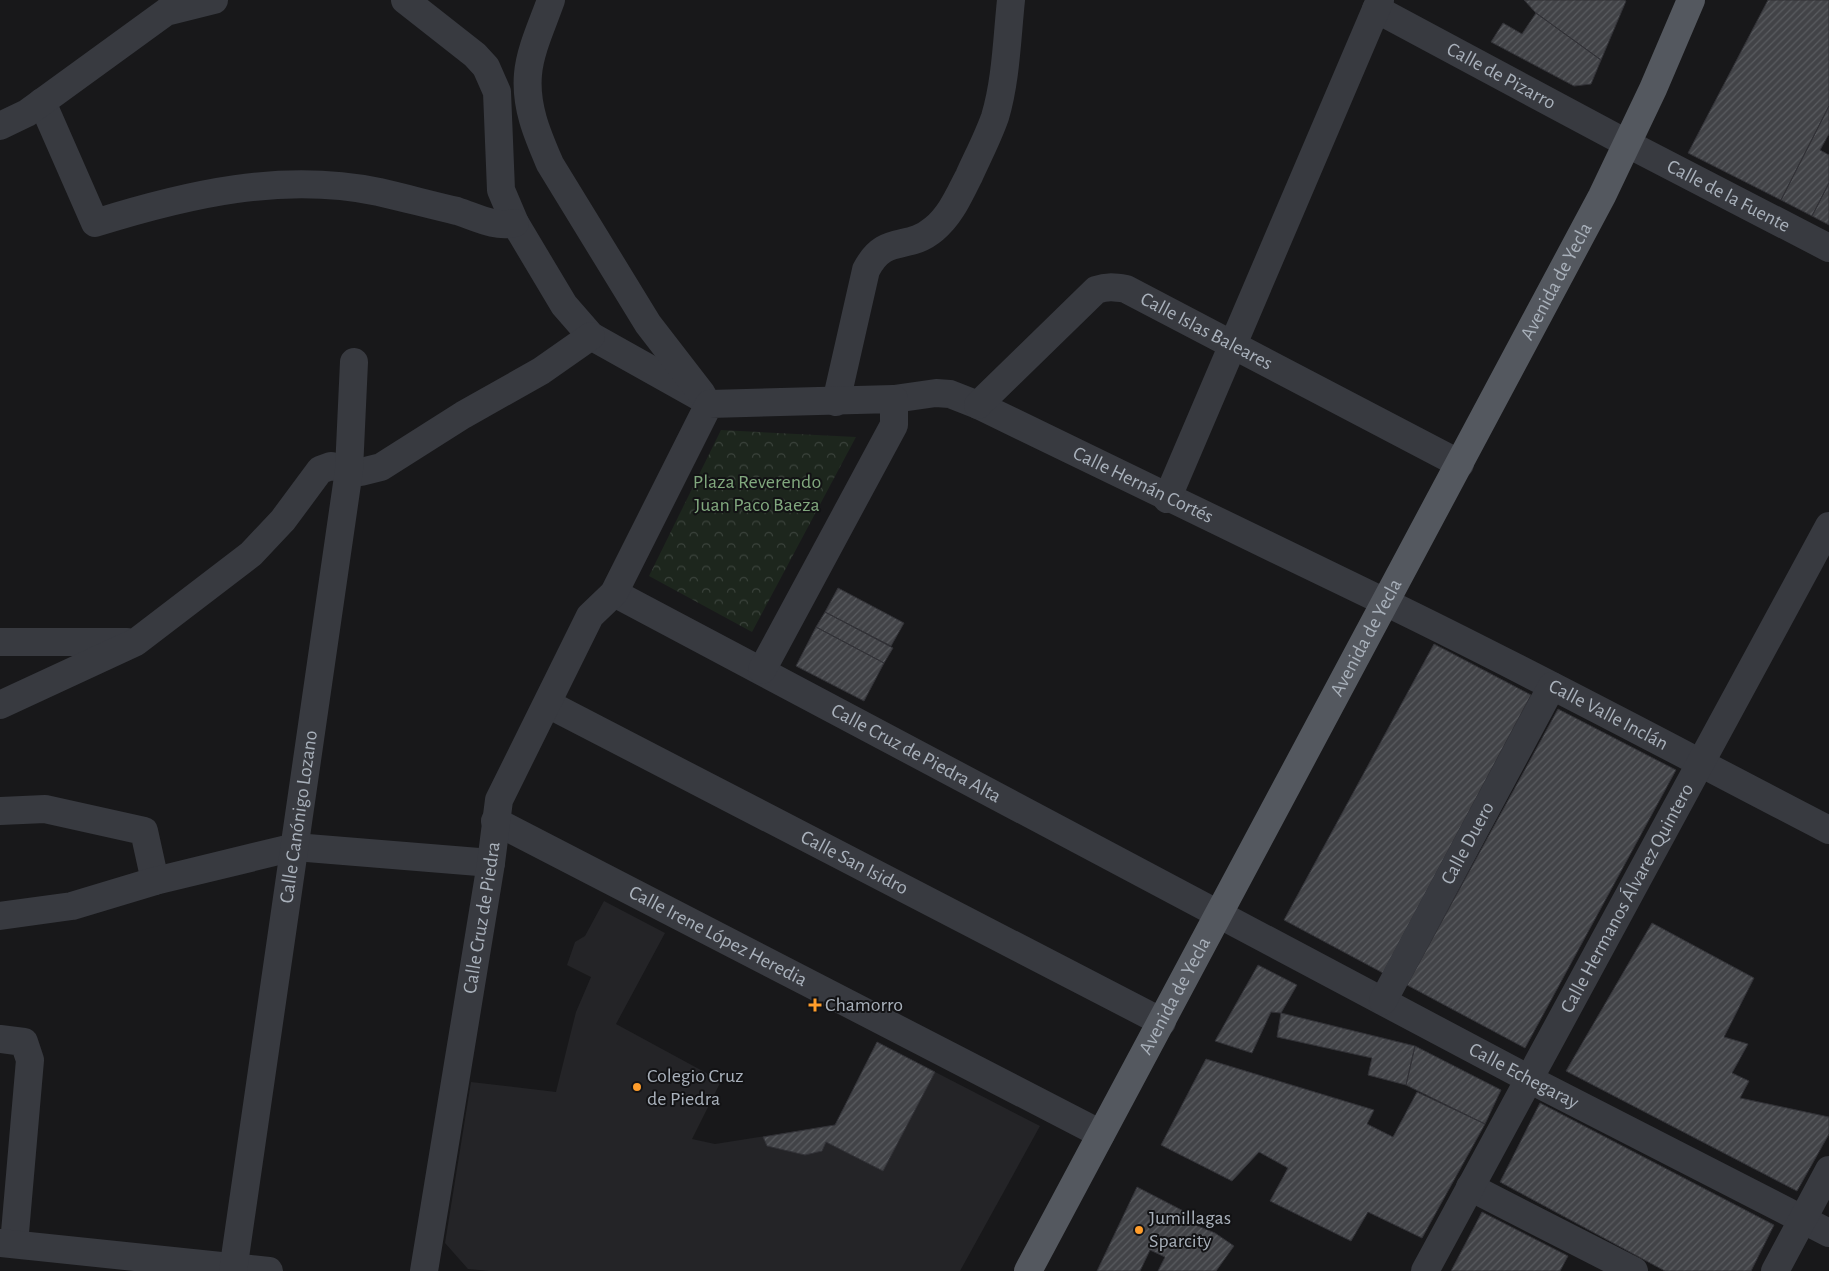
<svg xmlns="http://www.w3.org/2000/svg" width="1829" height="1271" viewBox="0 0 1829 1271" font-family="'Alegreya Sans',sans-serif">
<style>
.built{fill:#242427}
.park{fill:url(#park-crowns)}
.building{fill:url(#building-hatch);stroke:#323237}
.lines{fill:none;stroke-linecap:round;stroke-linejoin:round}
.minor{stroke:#383a40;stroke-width:28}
.major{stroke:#54585f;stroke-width:28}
.poi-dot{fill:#ff9d2b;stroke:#131315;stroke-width:2}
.labels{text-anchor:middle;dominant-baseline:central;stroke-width:4;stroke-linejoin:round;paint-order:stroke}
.street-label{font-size:20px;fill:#a9b1bb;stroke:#131315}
.park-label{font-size:20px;fill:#81a87e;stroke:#131315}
.poi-label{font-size:20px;fill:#a9b1bb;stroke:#131315;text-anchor:start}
</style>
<defs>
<pattern id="park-crowns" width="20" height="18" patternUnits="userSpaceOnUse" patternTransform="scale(1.25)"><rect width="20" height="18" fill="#1d261d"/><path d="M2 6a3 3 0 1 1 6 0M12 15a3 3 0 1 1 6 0" fill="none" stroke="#3b433c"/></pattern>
<pattern id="building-hatch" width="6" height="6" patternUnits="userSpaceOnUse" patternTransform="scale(1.25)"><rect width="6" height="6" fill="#424347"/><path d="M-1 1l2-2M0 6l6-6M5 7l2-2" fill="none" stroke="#5a5c60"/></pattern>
</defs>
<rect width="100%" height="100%" fill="#18181a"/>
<path class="built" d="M604 901 665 933 616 1024 721 1081 692 1139 715 1144 835 1125 877 1042 1040 1126 960 1271H489L468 1269 445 1243 471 1082 556 1092 576 1012 591 977 567 965 575 942 585 936Z"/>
<path class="park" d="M721 430 856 437 752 632 649 576Z"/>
<path class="building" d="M1524 0H1624L1626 1 1601 60 1536 13Z
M1768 0H1829V106L1781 200 1688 153Z
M1536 13 1601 60 1591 84 1574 86 1491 42 1503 23 1522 34Z
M1829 106V134L1820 150 1829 155V183L1812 216 1781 200Z
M1829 183V225L1812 216Z
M838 588 904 623 891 646 825 612Z
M825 612 893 648 884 663 816 627Z
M816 627 884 663 864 701 796 666Z
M1434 644 1531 695 1383 973 1284 920Z
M1558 709 1676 770 1525 1048 1407 985Z
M1652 923 1754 978 1724 1037 1748 1044 1732 1073 1749 1081 1740 1098 1829 1117V1134L1797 1191 1566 1071Z
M1258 965 1297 985 1281 1013 1271 1012 1252 1053 1215 1041Z
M1281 1013 1415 1046 1406 1085 1368 1075 1372 1058 1277 1037Z
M877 1042 935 1072 883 1171 826 1142 822 1151 805 1155 767 1146 763 1137 835 1125Z
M1415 1046 1501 1090 1485 1124 1406 1085Z
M1206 1059 1374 1110 1367 1124 1393 1137 1417 1092 1485 1124 1422 1238 1368 1212 1351 1241 1270 1201 1288 1168 1259 1152 1232 1181 1161 1145Z
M1540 1103 1774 1225 1751 1271H1665L1500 1182Z
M1137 1187 1197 1218 1193 1224 1215 1233 1234 1246 1216 1271H1158L1165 1257 1150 1250 1140 1271H1097Z
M1482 1212 1568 1256 1560 1271H1451Z"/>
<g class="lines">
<g class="minor">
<path d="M405 0 475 55 486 67 497 92 501 190 515 223 564 305 591 336 707 401"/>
<path d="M551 0C543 23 530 50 528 74 525 107 538 136 550 164L648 324 702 394"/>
<path id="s1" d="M1376 9 1628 144 1829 248"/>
<path d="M42 102 95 223C188 194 282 172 379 192 405 198 431 205 457 211 476 217 495 228 515 223"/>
<path d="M0 126 27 113 166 12 214 0"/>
<path id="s2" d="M894 399 936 393 950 394 978 405C1114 472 1251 536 1387 603 1536 675 1682 754 1829 830"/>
<path d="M836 402 866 270C885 233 907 252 934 229 951 215 959 195 969 176 978 156 988 137 995 117 1006 80 1007 38 1011 0"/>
<path id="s3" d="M978 405 1096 290C1107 286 1115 287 1126 289L1460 464"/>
<path d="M1167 499 1380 0"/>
<path id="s4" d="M614 593 1529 1079 1829 1233"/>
<path d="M0 642H127"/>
<path id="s5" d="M548 704 1162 1022"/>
<path d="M0 705 136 642 251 554 283 520 320 470 331 466 361 472 381 467 463 415 541 371 591 336"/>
<path d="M0 811 45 809 144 831 155 881"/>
<path id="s6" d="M495 821 1101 1134"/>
<path d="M0 916 72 906 155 881 295 847 491 863"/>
<path id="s7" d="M1383 1001 1552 686"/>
<path d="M0 1039 24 1042 30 1060 14 1244"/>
<path d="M1470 1187 1634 1271"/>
<path d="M0 1243 269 1271"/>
<path id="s8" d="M233 1271 349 470 354 362"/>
<path id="s9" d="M424 1271 491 863 499 800 590 616 614 593 709 404 894 399V425L762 670"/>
<path id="s10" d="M1425 1271 1829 526"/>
<path d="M1775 1271 1829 1170"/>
</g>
<path class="major" id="s11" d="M1028 1271 1602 196 1653 89 1691 0"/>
</g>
<g class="poi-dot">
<path d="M812.5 997.5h5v5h5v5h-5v5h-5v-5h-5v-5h5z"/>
<circle cx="637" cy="1087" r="5"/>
<circle cx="1139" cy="1230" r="5"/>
</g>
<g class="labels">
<g class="street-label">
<text stroke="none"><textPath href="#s1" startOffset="142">Calle de Pizarro</textPath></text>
<text stroke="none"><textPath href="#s1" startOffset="399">Calle de la Fuente</textPath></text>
<text stroke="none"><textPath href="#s11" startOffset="1122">Avenida de Yecla</textPath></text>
<text stroke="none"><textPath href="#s3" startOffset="286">Calle Islas Baleares</textPath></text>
<text stroke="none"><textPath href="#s2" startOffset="270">Calle Hernán Cortés</textPath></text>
<text stroke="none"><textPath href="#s11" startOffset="718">Avenida de Yecla</textPath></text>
<text stroke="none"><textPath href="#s2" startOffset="789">Calle Valle Inclán</textPath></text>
<text stroke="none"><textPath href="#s4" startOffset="342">Calle Cruz de Piedra Alta</textPath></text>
<text stroke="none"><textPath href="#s8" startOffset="459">Calle Canónigo Lozano</textPath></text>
<text stroke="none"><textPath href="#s7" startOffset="179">Calle Duero</textPath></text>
<text stroke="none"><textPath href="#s5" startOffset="345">Calle San Isidro</textPath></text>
<text stroke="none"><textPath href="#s10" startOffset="424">Calle Hermanos Álvarez Quintero</textPath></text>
<text stroke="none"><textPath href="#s9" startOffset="358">Calle Cruz de Piedra</textPath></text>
<text stroke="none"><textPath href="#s6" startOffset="251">Calle Irene López Heredia</textPath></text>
<text stroke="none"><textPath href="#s11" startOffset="312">Avenida de Yecla</textPath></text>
<text stroke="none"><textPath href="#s4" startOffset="1030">Calle Echegaray</textPath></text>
</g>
<g class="park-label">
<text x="757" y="482">Plaza Reverendo<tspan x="757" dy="23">Juan Paco Baeza</tspan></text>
</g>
<g class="poi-label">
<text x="825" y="1005">Chamorro</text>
<text x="647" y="1076">Colegio Cruz<tspan x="647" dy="23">de Piedra</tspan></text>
<text x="1149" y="1218">Jumillagas<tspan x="1149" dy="23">Sparcity</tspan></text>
</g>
</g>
</svg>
